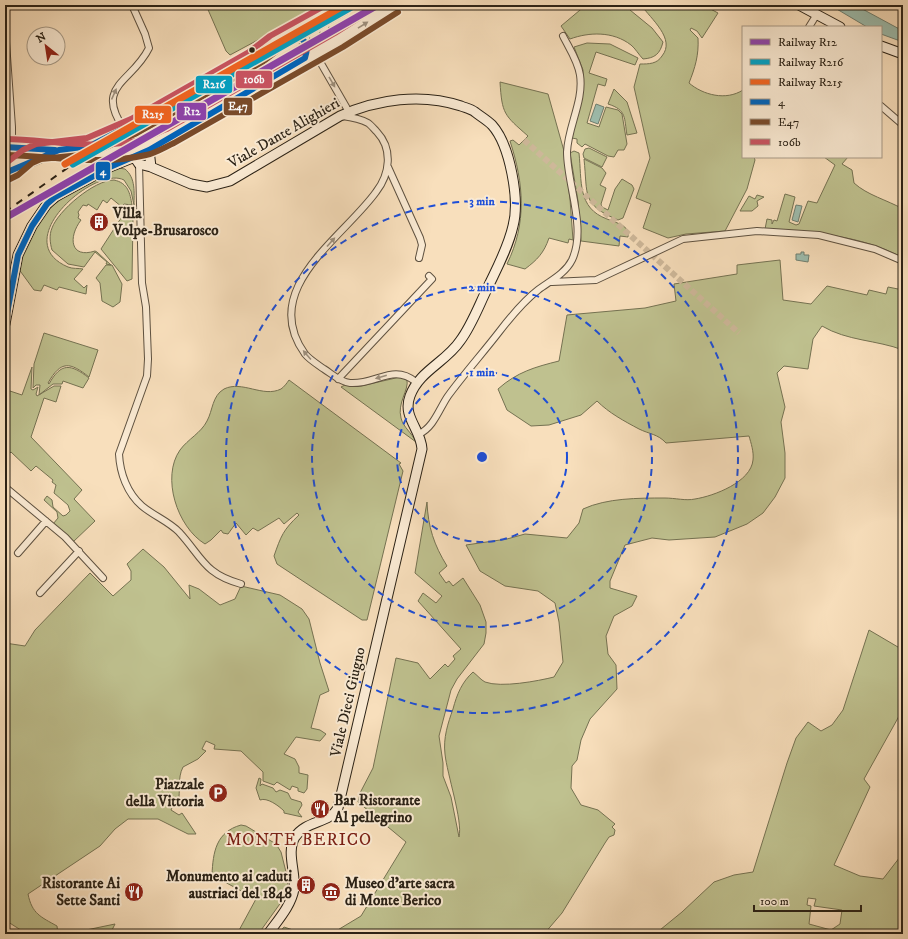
<svg xmlns="http://www.w3.org/2000/svg" width="908" height="939" viewBox="0 0 908 939" font-family="'IM FELL DW Pica',serif">
<style>
.green{fill:#bfc18f;stroke:#757252;fill-rule:evenodd}
.water{fill:#9dbdae;stroke:#6f7f71}
.lines{fill:none;stroke-linecap:round;stroke-linejoin:round}
.street-tunnel{stroke:#cfb99b;stroke-width:6;stroke-dasharray:6 3;stroke-linecap:butt}
.street-casing{stroke:#5e5140;stroke-width:8}
.secondary-casing{stroke:#2b2216;stroke-width:11}
.street{stroke:#faead3;stroke-width:6}
.secondary{stroke:#faead3;stroke-width:9}
.rail{stroke:#2b2216;stroke-width:2;stroke-dasharray:7 7;stroke-linecap:butt}
.bus-1-casing{stroke:#faead3;stroke-width:9}
.bus-2-casing{stroke:#faead3;stroke-width:9}
.bus-3-casing{stroke:#faead3;stroke-width:9}
.bus-1{stroke:#0065bd;stroke-width:6}
.bus-2{stroke:#7a4b2a;stroke-width:6}
.bus-3{stroke:#ca5462;stroke-width:6}
.rail-1-casing{stroke:#faead3;stroke-width:10}
.rail-2-casing{stroke:#faead3;stroke-width:10}
.rail-3-casing{stroke:#faead3;stroke-width:10}
.rail-1{stroke:#8e44ad;stroke-width:7}
.rail-2{stroke:#02a2c5;stroke-width:7}
.rail-3{stroke:#f26522;stroke-width:7}
.oneway{fill:#9d907e}
.ring{fill:none;stroke:#1d4ed8;stroke-width:2;stroke-dasharray:7 5}
.bus-dot{fill:#2b2216;stroke:#faead3;stroke-width:1.5}
.labels{text-anchor:middle;dominant-baseline:central;stroke-width:4;stroke-linejoin:round;paint-order:stroke}
.street-label{font-size:15px;fill:#2b2216;stroke:#faead3}
.poi-label{font-size:15px;font-weight:bold;fill:#2b2216;stroke:#faead3;text-anchor:start}
.quarter-label{font-size:17px;letter-spacing:1px;fill:#7a1f14;stroke:#faead3}
.centre{fill:#1d4ed8;stroke:#faead3;stroke-width:2}
.ring-label{font-size:12px;text-anchor:middle;font-weight:bold;fill:#1d4ed8;stroke:#faead3;stroke-width:4;stroke-linejoin:round;paint-order:stroke}
.line-badge{stroke:#faead3;stroke-width:1.5}
.badge-label{font-size:11px;text-anchor:middle;font-weight:bold;fill:#fff}
</style>
<rect width="100%" height="100%" fill="#f8dfbc"/>
<filter id="stains"><feTurbulence type="fractalNoise" baseFrequency=".005" numOctaves="4"/><feColorMatrix values="0 0 0 0 .2 0 0 0 0 .09 0 0 0 0 .02 0 0 0 .5 -.17"/></filter>
<radialGradient id="worn" r=".72"><stop offset=".6" stop-color="#630" stop-opacity="0"/><stop offset="1" stop-color="#630" stop-opacity=".3"/></radialGradient>
<path class="green" d="M206 5H323L230 55 226 51Z
M586 5H628L630 10 652 28 663 42C660 54 655 58 643 59 639 55 635 48 631 45 613 31 589 32 570 39L561 26Z
M641 5H703L718 13 702 38 697 31 691 28 690 30 698 38C699 55 695 68 689 83 703 95 726 101 743 90V157H754L755 160 747 189 725 231 686 234 668 238 643 228 651 204 636 198 650 158 634 87 640 64C649 64 657 64 662 56 676 39 651 19 641 5Z
M587 43 610 44 638 58 635 65 596 52 589 73 607 79 605 86 598 84 587 123 599 127 606 107 618 110 622 114 627 144 624 150H618L614 157 608 156 585 144 582 147 577 143V139L572 138 583 82V70L574 47Z
M500 82 548 94 564 151 570 199 573 240 569 239 568 243 549 238C544 253 537 260 525 269L507 264C527 223 524 184 510 141L513 140 519 145 528 136C504 115 502 114 500 82Z
M614 89 627 102 637 133 627 135C624 118 627 110 608 104Z
M589 148 607 157 602 167 584 158 583 154 585 149Z
M574 151 579 153C582 181 577 208 607 219 614 222 624 224 628 231V237L620 236 619 246 581 241 578 201 570 153Z
M824 157H848L842 164 852 170 854 183C867 195 887 200 903 209V258C861 235 812 232 765 229L767 219 772 220V224L774 220 777 221 785 194 795 197 789 222 796 225 799 224 808 201 817 203 835 165Z
M584 159 602 168 606 173 600 185 606 188 601 204 602 207 608 210 615 189 622 179 632 185 634 189 623 218 618 220C581 204 588 196 584 159Z
M118 168 125 169C136 178 134 193 134 205L131 191 124 180C95 165 7 241 68 267 73 269 78 268 83 269L74 279 84 288 87 285 86 294 59 287 57 290 44 285 41 291 34 290 18 268C22 245 38 218 56 203 71 191 100 176 118 168Z
M114 180C128 183 130 193 132 205L124 204 122 207 111 198 107 203 103 200 97 210 88 204 87 206 83 205 78 212 79 215 78 218 81 220C68 237 70 259 95 251L97 252 111 265 106 264 107 262 95 252 84 267 68 264 52 250C50 243 49 235 52 228 58 211 94 180 114 180Z
M757 195 764 197 757 201 758 206 752 211H740L749 196 755 199Z
M123 215 133 218 132 279 127 281 101 249Z
M780 260 783 300 811 304 827 286 867 295 869 290 886 294 888 287 903 290V350C877 340 847 341 822 326L813 339 808 369 784 366 777 373 785 407 781 422 785 453V478L775 497 763 513 747 524 715 537 669 540 652 538 625 545 610 581V588L637 596 632 606 614 616 606 636 608 654 616 665 617 689 590 719 581 740 577 760 572 766 571 788 581 805 598 810 615 824 612 827 615 830 614 835 609 837 605 843 562 913 544 934H331L361 916 406 842 358 802 360 793 373 768 396 658 418 663 430 679 445 664 448 667 455 659 453 656 461 649 418 601 423 593 436 603 442 596 415 573 427 502C428 527 434 545 447 566L439 573 446 583 449 581 453 586 463 578 480 605 486 622V633L484 644 457 679 451 690 439 736 443 763V776L451 797 459 837C463 821 447 774 445 754 443 738 448 723 453 709 457 694 462 682 473 672 477 675 481 680 485 682 501 688 538 681 554 677L563 662 559 622 555 603 538 591 505 586 480 571 466 545 507 539 525 534 567 538 579 523 583 509C607 498 638 498 665 498 675 498 686 501 695 499 714 496 751 482 753 460 754 452 751 443 749 436L666 443C658 434 649 434 639 429 624 421 609 413 597 401L581 415 549 425 531 426 507 410 498 389C517 372 535 367 559 361L567 315 645 308 676 301 674 284 737 274V265Z
M106 265H112L122 284 120 302 113 307 102 301 100 283 96 278Z
M44 333 98 350 89 377C70 362 61 360 48 383L49 384C61 362 71 364 89 378L83 388 63 381 62 384H53L39 395 40 385H36L33 388 34 364Z
M32 367 31 389 33 390 38 387 36 394 37 396 54 386H61L56 402 44 398 31 437 82 490 74 499 95 521 73 542 53 524 58 518 57 512 44 500 47 496 52 500 53 507 63 516 66 515 70 511 68 505 54 493 56 485 52 482 53 480 36 466 31 471 11 452 9 454 5 440V396L10 391 22 395Z
M400 377 407 380C409 390 397 403 401 418 403 427 412 433 416 442L341 387 345 385 361 386Z
M289 380 401 463 399 464 403 471 367 620H362L277 564 274 556C281 536 283 530 299 515L297 513 284 524 279 518 258 531 253 528 246 535 236 523 228 534 223 533 221 530 211 540 205 544C177 527 161 477 180 450 188 439 201 433 207 421 213 410 212 396 224 389 242 380 263 398 281 389 284 387 287 383 289 380Z
M143 549 164 567 190 599 189 585 199 589 220 605 235 599 241 586 280 595 302 609 309 619 320 663 329 691 320 695 311 728 320 730 326 734 320 741 296 737 284 754 295 759 299 767V773L308 775 307 789 304 793 298 791V788L292 786 290 790 277 782 274 785 263 781V772L241 751 214 749 215 745 206 741 202 749 206 751 198 759 183 767C177 779 181 790 178 803L175 801 171 810 179 815 182 813 196 834H188L158 819H128L115 829 100 846 28 894C32 914 41 917 57 926L58 934H27L5 920V643L25 646 35 630 90 573 113 596 131 580V571L127 564Z
M869 630 903 650V709L864 779 870 787 834 865 860 876 883 879 903 853V934H655L682 912 714 882 734 875 753 872 787 763 796 738 808 722 821 731 832 725 843 710ZM808 898 816 899 814 906 842 910 840 924 831 930 809 924 811 906 807 905Z
M259 778 261 779 260 786 262 784 273 788 276 792 280 790 288 793 291 799 301 802 302 805 298 812 302 817 284 813V811C279 806 267 797 260 800L256 788Z
M241 825 246 826 276 844 281 852 288 880 287 894 259 933 256 934H237L256 899 212 875C213 852 216 832 241 825Z
M115 924 110 934H67Z
M284 927 305 934H278Z"/>
<path class="water" d="M830 5H855L903 31V42L881 34V27H867Z
M596 104 604 107 598 124 590 121Z
M796 205 802 206 798 222 792 220Z
M801 252H804V255H809L808 262 796 260V254H801Z"/>
<g class="lines">
<path class="street-tunnel" d="M524 140 739 333"/>
<g class="street-casing">
<path id="street" d="M809 27 817 14
M5 28 12 127V147
M315 53 349 112
M881 106 903 125
M342 116C350 117 361 119 368 123 371 125 374 129 377 132 393 149 390 174 376 192 343 238 258 289 305 354 310 360 317 364 324 369 332 374 340 382 350 383 376 385 393 363 416 382
M124 129C94 85 132 83 149 48L145 34 132 5
M139 164 142 283 146 307 148 359 147 376 119 454C120 473 127 493 142 506 154 516 168 521 179 532 202 557 204 574 241 584
M388 167 420 238 422 245 419 258
M552 282 596 280 683 239 757 231 819 235 875 249 903 261
M338 379 432 279 429 276
M419 434C434 427 439 409 448 396 464 374 482 354 499 332 509 319 525 300 538 290 550 281 565 274 572 260 587 228 567 185 567 152 568 126 584 101 580 75 578 61 569 48 563 36
M5 487 65 537 103 578
M18 553 46 521
M40 593 79 551"/>
</g>
<g class="secondary-casing">
<path id="secondary" d="M799 5 840 27
M339 40 326 34 323 26 326 21 351 5
M286 42C293 38 298 36 305 40L308 49 305 58
M881 46 903 54
M134 126C131 139 130 153 139 164L151 167 191 184 207 187 230 181 340 116C377 99 422 93 461 106 466 108 471 109 475 112 480 116 487 120 492 125 510 145 520 200 513 226 508 248 497 268 488 287 479 305 472 325 460 341 446 362 419 371 410 396 402 417 421 429 422 449L338 808C329 824 306 820 295 837 286 852 296 872 294 889 291 906 278 920 268 934
M5 147C49 146 103 159 145 147 154 144 162 139 170 136L339 40 394 5
M82 148C101 146 116 131 134 126
M149 150 151 167
M5 152 14 159V164L11 170
M16 169 28 156 42 151
M103 170 134 126 253 59 274 43 342 5
M5 173 57 151
M5 324 18 255 32 226 47 204 55 197 110 167 140 155"/>
</g>
<use href="#street" class="street"/>
<use href="#secondary" class="secondary"/>
<path class="rail" d="M5 212 73 164"/>
<g class="bus-1-casing">
<path id="bus-1" d="M5 147 55 150
M5 173 59 150 90 146 123 129 134 126 294 38 300 37C308 44 308 48 305 58L149 150 110 167 55 197 47 204 32 226 18 255 5 324"/>
</g>
<g class="bus-2-casing">
<path id="bus-2" d="M5 155C52 156 100 166 146 155 156 153 165 147 174 143L343 47 398 12
M8 180 18 175 32 163 41 159 91 154 137 133 257 66 278 50 346 12"/>
</g>
<g class="bus-3-casing">
<path id="bus-3" d="M5 139C50 140 97 150 141 140 150 138 158 132 167 129L335 33 379 5
M5 164 23 150 36 144 87 138 131 119 249 52 270 36 326 5"/>
</g>
<use href="#bus-1" class="bus-1"/>
<use href="#bus-2" class="bus-2"/>
<use href="#bus-3" class="bus-3"/>
<g class="rail-1-casing">
<path id="rail-1" d="M5 218 378 5"/>
</g>
<g class="rail-2-casing">
<path id="rail-2" d="M73 164 355 5"/>
</g>
<g class="rail-3-casing">
<path id="rail-3" d="M65 164 345 5"/>
</g>
<use href="#rail-1" class="rail-1"/>
<use href="#rail-2" class="rail-2"/>
<use href="#rail-3" class="rail-3"/>
</g>
<defs><path id="oneway-solid" d="M-6-.8H1V-3.2L6.5 0L1 3.2V.8H-6Z"/></defs>
<g class="oneway">
<use href="#oneway-solid" transform="translate(363 25) rotate(-32)"/>
<use href="#oneway-solid" transform="translate(332 82) rotate(60)"/>
<use href="#oneway-solid" transform="translate(114 94) rotate(-66)"/>
<use href="#oneway-solid" transform="translate(331 242) rotate(-48)"/>
<use href="#oneway-solid" transform="translate(307 355) rotate(-131)"/>
<use href="#oneway-solid" transform="translate(381 377) rotate(164)"/>
</g>
<g class="ring">
<circle cx="482" cy="457" r="85"/>
<circle cx="482" cy="457" r="170"/>
<circle cx="482" cy="457" r="256"/>
</g>
<defs>
<g id="building-disc" transform="scale(1)"><circle r="9.5" fill="#8f2418" stroke="#faead3"/><path d="M-4-6H4V6H1V3H-1V6H-4ZM-2.5-4.3h1.7v1.8h-1.7ZM.8-4.3h1.7v1.8H.8ZM-2.5-1h1.7V.8h-1.7ZM.8-1h1.7V.8H.8Z" fill="#fff"/></g>
<g id="parking-disc" transform="scale(1)"><circle r="9.5" fill="#8f2418" stroke="#faead3"/><path d="M-3.5-5.5H1a3.5 3.5 0 0 1 0 7H-1V5.5H-3.5ZM-1-3.4V-.6H.8a1.4 1.4 0 0 0 0-2.8Z" fill="#fff"/></g>
<g id="restaurant-disc" transform="scale(1)"><circle r="9.5" fill="#8f2418" stroke="#faead3"/><path d="M-5-6h1v4h1v-4h1v4h1v-4h1v5L-1.5 .5V6h-2V.5L-5-1ZM5-6V6H3V1.5H1.5Q1.5-4 5-6Z" fill="#fff"/></g>
<g id="museum-disc" transform="scale(1)"><circle r="9.5" fill="#8f2418" stroke="#faead3"/><path d="M0-6L6-3V-2H-6V-3ZM-5-1h2V3h-2ZM-1-1h2V3h-2ZM3-1h2V3H3ZM-6 4H6V6H-6Z" fill="#fff"/></g>
</defs>
<g fill-rule="evenodd">
<use href="#building-disc" x="99" y="222"/>
<use href="#parking-disc" x="218" y="793"/>
<use href="#restaurant-disc" x="320" y="809"/>
<use href="#building-disc" x="306" y="885"/>
<use href="#restaurant-disc" x="134" y="892"/>
<use href="#museum-disc" x="331" y="892"/>
</g>
<circle class="bus-dot" cx="252" cy="50" r="3.5"/>
<g class="labels">
<g class="street-label">
<text transform="translate(284 133) rotate(-30)">Viale Dante Alighieri</text>
<text transform="translate(348 702) rotate(-77)">Viale Dieci Giugno</text>
</g>
<g class="poi-label">
<text x="113" y="213">Villa<tspan x="113" dy="17">Volpe-Brusarosco</tspan></text>
<text x="204" y="784" text-anchor="end">Piazzale<tspan x="204" dy="17">della Vittoria</tspan></text>
<text x="334" y="800">Bar Ristorante<tspan x="334" dy="17">Al pellegrino</tspan></text>
<text x="292" y="876" text-anchor="end">Monumento ai caduti<tspan x="292" dy="17">austriaci del 1848</tspan></text>
<text x="120" y="883" text-anchor="end">Ristorante Ai<tspan x="120" dy="17">Sette Santi</tspan></text>
<text x="345" y="883">Museo d’arte sacra<tspan x="345" dy="17">di Monte Berico</tspan></text>
</g>
<g class="quarter-label">
<text x="299" y="840">MONTE BERICO</text>
</g>
</g>
<circle cx="482" cy="457" r="6" class="centre"/>
<g class="ring-label">
<text x="482" y="205">3 min</text>
<text x="482" y="291">2 min</text>
<text x="482" y="376">1 min</text>
</g>
<g class="line-badge">
<rect x="235" y="70" width="38" height="19" rx="4" fill="#ca5462"/>
<rect x="195" y="75" width="38" height="19" rx="4" fill="#02a2c5"/>
<rect x="223" y="97" width="30" height="19" rx="4" fill="#7a4b2a"/>
<rect x="176" y="102" width="31" height="19" rx="4" fill="#8e44ad"/>
<rect x="134" y="105" width="38" height="19" rx="4" fill="#f26522"/>
<rect x="95" y="161" width="16" height="20" rx="4" fill="#0065bd"/>
</g>
<g class="badge-label">
<text x="254" y="83">106b</text>
<text x="214" y="88">R216</text>
<text x="238" y="110">E47</text>
<text x="192" y="115">R12</text>
<text x="153" y="118">R215</text>
<text x="103" y="175">4</text>
</g>
<rect width="908" height="939" fill="none" stroke="#f8dfbc" stroke-width="20"/>
<rect x="6" y="6" width="896" height="927" fill="none" stroke="#2b2216" stroke-width="2"/>
<rect x="10" y="10" width="888" height="919" fill="none" stroke="#2b2216"/>
<rect x="742" y="26" width="140" height="132" fill="#faead3" stroke="#a79a87"/>
<rect x="750" y="39" width="20" height="6" fill="#8e44ad" stroke="#a79a87"/>
<text x="778" y="46" font-size="12" fill="#2b2216">Railway R12</text>
<rect x="750" y="59" width="20" height="6" fill="#02a2c5" stroke="#a79a87"/>
<text x="778" y="66" font-size="12" fill="#2b2216">Railway R216</text>
<rect x="750" y="79" width="20" height="6" fill="#f26522" stroke="#a79a87"/>
<text x="778" y="86" font-size="12" fill="#2b2216">Railway R215</text>
<rect x="750" y="99" width="20" height="6" fill="#0065bd" stroke="#a79a87"/>
<text x="778" y="106" font-size="12" fill="#2b2216">4</text>
<rect x="750" y="119" width="20" height="6" fill="#7a4b2a" stroke="#a79a87"/>
<text x="778" y="126" font-size="12" fill="#2b2216">E47</text>
<rect x="750" y="139" width="20" height="6" fill="#ca5462" stroke="#a79a87"/>
<text x="778" y="146" font-size="12" fill="#2b2216">106b</text>
<g transform="translate(46 46) rotate(330)"><circle r="19" fill="#faead3" stroke="#a79a87"/>
<path d="M0-3L7 15L0 10L-7 15Z" fill="#8f2418"/>
<text y="-6" font-size="11" font-weight="bold" text-anchor="middle" fill="#2b2216">N</text>
</g>
<path d="M754 905v6h107v-6" fill="none" stroke="#2b2216" stroke-width="2"/>
<text x="760" y="905" font-size="12" fill="#2b2216" stroke="#faead3" stroke-width="3" paint-order="stroke">100 m</text>
<rect width="100%" height="100%" filter="url(#stains)"/>
<rect width="100%" height="100%" fill="url(#worn)"/>
</svg>
